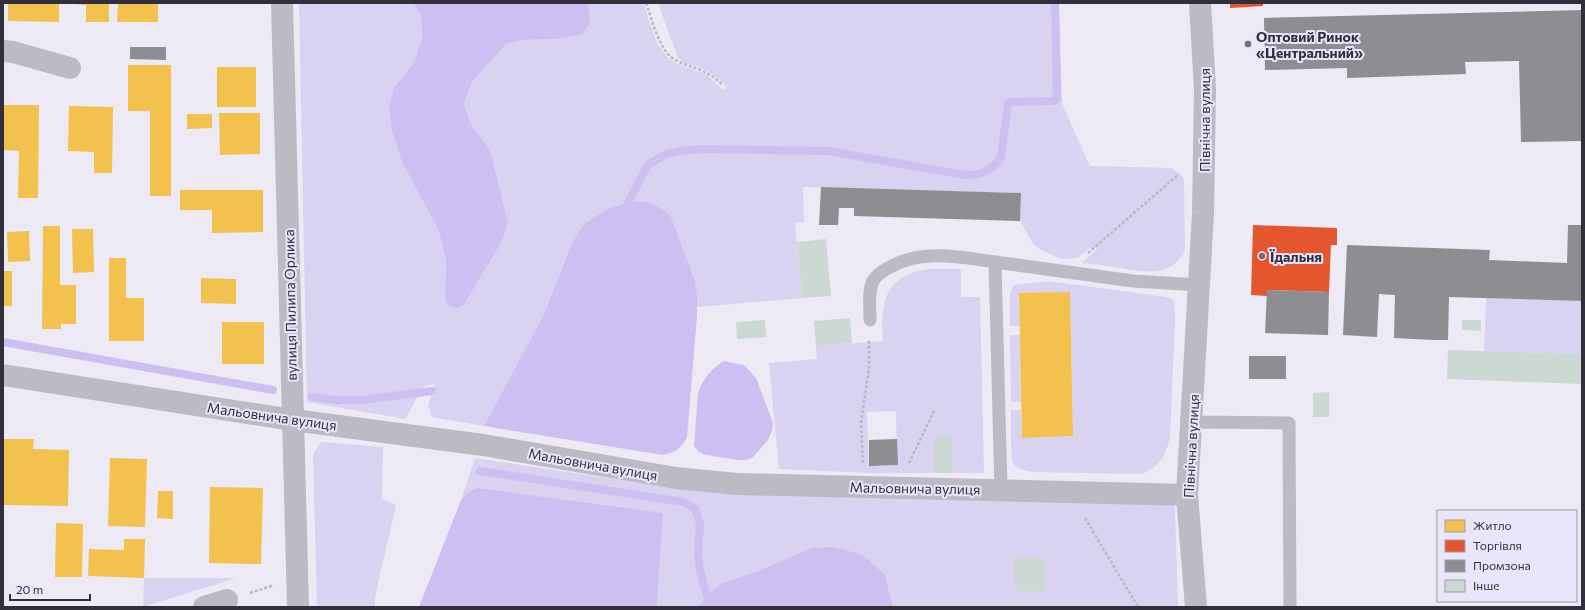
<svg xmlns="http://www.w3.org/2000/svg" width="1585" height="610" viewBox="0 0 1585 610" font-family="Commissioner,sans-serif">
<style>
.green{fill:#dad2f1;fill-rule:evenodd}
.water{fill:#ccbff2}
.homes{fill:#f2c14e}
.shops{fill:#e4572e}
.industry{fill:#8d8d92}
.lines{fill:none;stroke-linecap:round;stroke-linejoin:round}
.stream{stroke:#ccbff2;stroke-width:8}
.building{fill:#ccd8d3}
.path{stroke:#bab8c1;stroke-width:2.5;stroke-dasharray:3 2;stroke-linecap:butt}
.lane{stroke:#bdbac5;stroke-width:13}
.street{stroke:#bdbac5;stroke-width:22}
.poi-dot{fill:#73707d;stroke:#eae5fa;stroke-width:1.5}
.labels{text-anchor:middle;dominant-baseline:central;stroke-width:4;stroke-linejoin:round;paint-order:stroke}
.poi-label{font-size:14px;font-weight:bold;fill:#322f3c;stroke:#eae5fa;text-anchor:start}
.street-label{font-size:14px;fill:#322f3c;stroke:#eae5fa}
</style>
<rect width="100%" height="100%" fill="#edeaf5"/>
<path class="green" d="M299 3H413L421 16 422 39 414 62 394 88 402 162 438 229 446 259 445 298 465 303 501 243 508 223 490 150 471 124 464 104 472 82 506 44 522 40 556 39 589 8 586 3H643L657 43 667 57 675 63 707 75 723 90 726 87C719 77 706 70 695 66 688 64 682 63 678 58L658 3H1059L1062 104 1090 166 1172 168 1184 178 1185 249C1173 278 1145 272 1120 268 1107 266 1095 264 1082 263L1098 248H1090L1078 258 1062 259 1041 250 1034 245 1020 221 1021 193 803 187 804 222 795 223 802 298 697 307 695 281 647 202H628L584 224 572 243 544 314 484 426 432 417 428 406 435 384 424 386 405 419 307 402Z
M928 269H961V297H980L984 473H952L951 437H934V473H870L779 469 769 363 817 359 816 346 883 341C880 301 885 276 928 269ZM896 411 897 465 869 466 867 412Z
M1048 281 1167 297 1174 300 1175 319 1170 438C1165 456 1160 467 1141 474L1032 472C1026 470 1018 470 1014 464 1010 457 1011 420 1011 410H1021L1022 438 1073 436 1070 293H1019L1020 326H1010V294L1014 285Z
M1486 298 1582 301V354L1484 351Z
M1010 335H1020L1021 402H1011Z
M321 442 383 447 382 499 396 505 375 597V607H317L313 454Z
M475 458 675 488 1171 503 1175 508 1178 607H893L885 575 763 569 720 584 707 596 698 607H657L663 513 467 493 461 500Z
M144 578H236L143 607Z"/>
<path class="water" d="M413 3H586L589 8 590 23 582 34 556 39 522 40 506 44 472 82 464 104 471 124 490 150 508 223 501 243 465 303 458 308 449 306 445 298 446 259 438 229 402 162 392 130 389 108 394 88 414 62 422 39 421 16Z
M628 202H647L660 208 670 215 695 281 697 297V316L687 437C681 449 676 452 663 455L484 426 544 314 572 243 584 224 606 210Z
M723 361 744 365 756 378 773 423 772 431 768 440 753 457 747 460H738L706 455 699 452 694 446 698 394C702 379 711 370 723 361Z
M477 488 663 513 657 607H419L461 500 467 493Z
M834 547 863 555 885 575 893 607H698L707 596 720 584 763 569 812 548Z"/>
<path class="homes" d="M8 3H59V22L8 21Z
M74 3H109V22H86V5L74 4Z
M118 3H158V22H117Z
M128 65H171V196H150V111H128Z
M217 67H256V107H217Z
M3 105H39L38 198H18L19 151 3 150Z
M69 106 113 107 112 173H94V152L68 151Z
M219 113H260V154L220 155Z
M187 114H212V128L187 129Z
M180 190H263V232L212 233V210H180Z
M43 226H60V285H76V324H61V329H42Z
M72 229H93L94 272 73 273Z
M29 231 30 261 8 262 7 232Z
M109 258H126V298H144V341H109Z
M3 271H12V306H3Z
M201 278 236 279V304L201 303Z
M1070 292 1073 436 1022 438 1019 293Z
M222 322H264V364H222Z
M3 439H34L33 449 69 450 68 506 3 505Z
M110 458 147 459 145 527 108 526Z
M210 487 263 488 261 564 209 563Z
M158 491H173V519L157 518Z
M56 523 83 524 82 577H55Z
M124 539H145L144 578 88 576 89 549 124 550Z"/>
<path class="shops" d="M1230 3H1263V6L1230 8Z
M1253 225 1337 228V245H1331L1329 292 1267 290V296L1251 295Z"/>
<path class="industry" d="M1582 10V141L1521 142 1519 61 1465 62 1466 74 1347 78V68L1265 70 1264 18Z
M130 47H166V60L130 59Z
M821 187 1021 193 1020 221 854 216V208H839L838 225H819Z
M1568 225H1582V301L1449 297 1448 340H1434L1394 338 1395 295 1379 294 1377 337 1343 335 1347 245 1490 250 1489 260 1567 263Z
M1267 290 1329 292 1328 335 1265 333Z
M1249 356H1286V379H1249Z
M897 439 898 465 869 466V440Z"/>
<g class="lines">
<path class="stream" d="M628 202 648 165 666 154 680 151 703 149 828 151 965 175C981 175 992 171 1001 157L1008 103 1011 102 1052 101 1055 100 1057 98 1055 3
M3 342 273 390
M312 397 336 400H362L432 391
M480 471 684 502 695 509 700 523 698 554 700 570 707 596"/>
</g>
<path class="building" d="M826 239 831 296 802 298 797 242Z
M850 318 852 343 816 346 814 321Z
M765 320 766 337 737 339 736 322Z
M1462 320H1481V331L1462 330Z
M1448 350 1582 354V384L1447 379Z
M1329 392V417H1313V393Z
M934 437H952V473H934Z
M1014 558H1044L1045 591H1015Z"/>
<g class="lines">
<path class="path" d="M646 3C652 19 658 46 671 57 680 64 692 66 702 71 710 74 716 79 723 85
M1088 253 1179 174
M863 463 861 423 869 368V339
M909 463 934 411
M1085 518 1138 607
M250 593 274 585"/>
<path class="lane" d="M870 320C870 309 868 290 873 281 877 274 884 270 890 267 922 249 960 257 995 262
M1191 422 1289 423 1290 607
M1001 490 995 262 1133 281 1199 285"/>
<path class="street" d="M282 3 298 607
M3 51 13 52 70 68
M3 375 293 420 483 445 676 478 737 484 1187 495
M204 607 227 600
M1196 607 1187 495 1203 213 1205 89 1200 3"/>
</g>
<g class="poi-dot">
<circle cx="1248" cy="44" r="4"/>
<circle cx="1262" cy="256" r="4"/>
</g>
<g class="labels">
<g class="poi-label">
<text x="1256" y="36">Оптовий Ринок<tspan x="1256" dy="16">«Центральний»</tspan></text>
<text x="1270" y="256">Їдальня</text>
</g>
<g class="street-label">
<text transform="translate(1204 120) rotate(-90)">Північна вулиця</text>
<text transform="translate(290 305) rotate(-91)">вулиця Пилипа Орлика</text>
<text transform="translate(272 416) rotate(8)">Мальовнича вулиця</text>
<text transform="translate(1191 446) rotate(-87)">Північна вулиця</text>
<text transform="translate(593 464) rotate(10)">Мальовнича вулиця</text>
<text transform="translate(915 488) rotate(1)">Мальовнича вулиця</text>
</g>
</g>
<rect width="1585" height="610" fill="none" stroke="#322f3c" stroke-width="8"/>
<rect x="1437" y="510" width="140" height="92" fill="#eae5fa" stroke="#a09cae"/>
<rect x="1445" y="520" width="20" height="12" fill="#f2c14e" stroke="#a09cae"/>
<text x="1473" y="530" font-size="12" fill="#322f3c">Житло</text>
<rect x="1445" y="540" width="20" height="12" fill="#e4572e" stroke="#a09cae"/>
<text x="1473" y="550" font-size="12" fill="#322f3c">Торгівля</text>
<rect x="1445" y="560" width="20" height="12" fill="#8d8d92" stroke="#a09cae"/>
<text x="1473" y="570" font-size="12" fill="#322f3c">Промзона</text>
<rect x="1445" y="580" width="20" height="12" fill="#ccd8d3" stroke="#a09cae"/>
<text x="1473" y="590" font-size="12" fill="#322f3c">Інше</text>
<path d="M10 594v6h80v-6" fill="none" stroke="#322f3c" stroke-width="2"/>
<text x="16" y="594" font-size="12" fill="#322f3c" stroke="#eae5fa" stroke-width="3" paint-order="stroke">20 m</text>
</svg>
